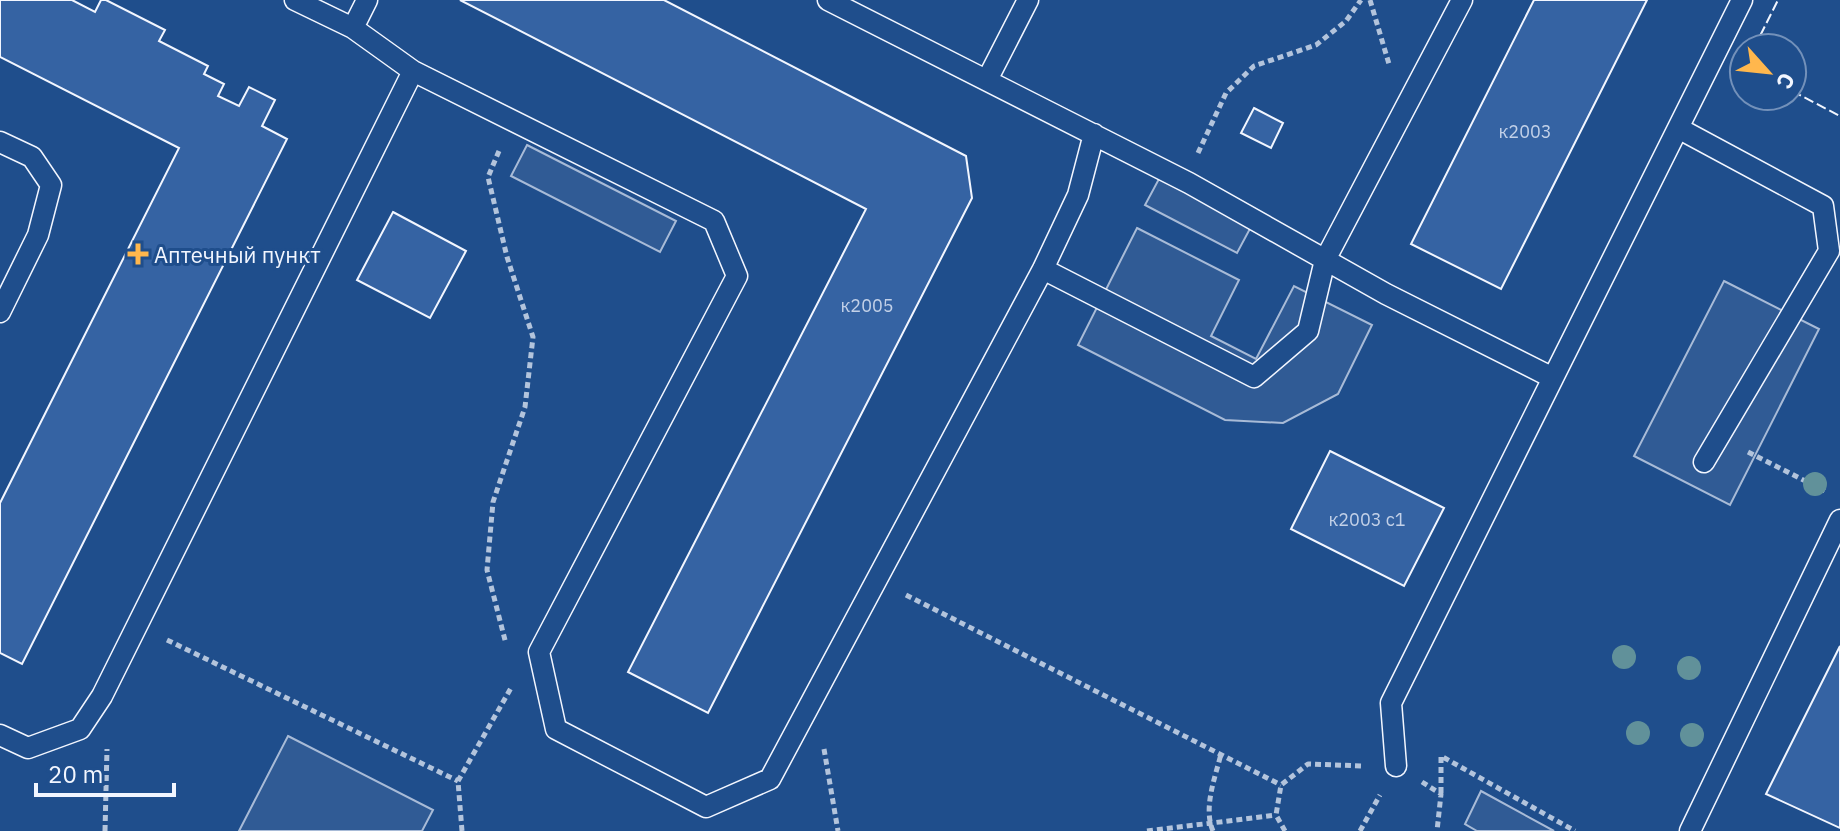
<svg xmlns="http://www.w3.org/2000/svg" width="1840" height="831" viewBox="0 0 1840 831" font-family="'IBM Plex Sans',sans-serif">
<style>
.built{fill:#305b95;stroke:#a8bbd7;stroke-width:2}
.building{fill:#3563a3;stroke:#f2f6ff;stroke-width:2}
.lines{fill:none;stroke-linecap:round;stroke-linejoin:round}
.lane-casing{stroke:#f2f6ff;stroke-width:23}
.path{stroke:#b3c4dc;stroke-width:5;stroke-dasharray:6 4;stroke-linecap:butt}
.lane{stroke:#1f4e8c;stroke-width:20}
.fence{stroke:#f2f6ff;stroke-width:2;stroke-dasharray:10 4;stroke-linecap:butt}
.tree{fill:#61919a}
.poi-dot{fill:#ffb74d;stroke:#1f4e8c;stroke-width:3}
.labels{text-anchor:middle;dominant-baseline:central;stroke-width:6;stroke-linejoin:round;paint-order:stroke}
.number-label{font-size:18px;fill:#c3d1e8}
.poi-label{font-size:22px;fill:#f2f6ff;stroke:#1f4e8c;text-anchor:start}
</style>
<rect width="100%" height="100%" fill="#1f4e8c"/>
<path class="built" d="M527 145 676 221 660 252 511 176Z
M1160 177 1252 225 1237 253 1145 205Z
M1137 228 1239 280 1211 336 1256 359 1294 286 1372 325 1338 394 1283 423 1225 420 1078 345Z
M1724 281 1819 329 1730 505 1634 456Z
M288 736 433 810 422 831H239Z
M1481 791 1554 831H1477L1465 824Z"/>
<path class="building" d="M0 0H72L95 12 101 0H106L165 30 159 41 208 66 204 74 224 84 218 96 239 106 249 87 275 100 262 126 287 139 22 664 0 653V503L179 148 0 57Z
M460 0H664L966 156 972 198 708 713 628 672 866 209Z
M1534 0H1647L1501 289 1411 244Z
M1254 108 1283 123 1271 148 1241 133Z
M393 212 466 251 430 318 357 280Z
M1330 451 1444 508 1404 586 1291 529Z
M1840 646V828L1766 794Z"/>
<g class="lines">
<g class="lane-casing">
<path id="lane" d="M295 0 353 28 367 0
M828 0 1189 183 1386 294 1553 378 1742 0
M353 28 413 71 714 221 737 276 539 652 556 729 706 807 770 779 1043 269 1078 195 1094 134
M987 80 1028 0
M1678 128 1823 206 1829 251 1704 462
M0 142 32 157 51 185 38 235 0 312
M1043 269 1254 377 1308 331 1325 260 1462 0
M0 735 28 748 80 729 102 696 413 71
M1396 766 1391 703 1553 378
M1690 831 1840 520"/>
</g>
<path class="path" d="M1370 0 1389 64
M499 151 488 177 507 257 533 337 525 407 493 502 487 570 506 644
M1198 153 1226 93 1254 66 1316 45 1346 21 1361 0
M1748 452 1825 491
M906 595 1281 785
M167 640 458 781
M824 749 838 831
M1422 782 1441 794 1437 831
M1441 793V756L1575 831
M105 831 107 749
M462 831 458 781 511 688
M1147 831 1276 815
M1213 831C1203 808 1215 778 1221 754
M1285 831 1276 815 1281 785 1308 764 1364 766
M1360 831 1380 795"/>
<use href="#lane" class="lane"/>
<path class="fence" d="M1754 48 1778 0
M1792 91 1840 116"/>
</g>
<g class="tree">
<circle cx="1815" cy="484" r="12"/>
<circle cx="1624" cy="657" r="12"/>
<circle cx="1689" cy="668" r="12"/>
<circle cx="1638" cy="733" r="12"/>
<circle cx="1692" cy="735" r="12"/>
</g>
<path class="poi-dot" d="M134 242h8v8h8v8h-8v8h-8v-8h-8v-8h8z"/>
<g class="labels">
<g class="number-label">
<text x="1525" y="131">к2003</text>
<text x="867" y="305">к2005</text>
<text x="1367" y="519">к2003 с1</text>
</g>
<g class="poi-label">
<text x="154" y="254">Аптечный пункт</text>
</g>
</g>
<g transform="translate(1768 72) rotate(117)"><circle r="38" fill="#1f4e8c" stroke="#7391ba" stroke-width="2"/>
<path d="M0-6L14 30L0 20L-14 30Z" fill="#ffb74d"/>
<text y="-12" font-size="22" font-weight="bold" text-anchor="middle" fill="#f2f6ff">С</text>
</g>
<path d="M36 783v12h138v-12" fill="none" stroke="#f2f6ff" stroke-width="4"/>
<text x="48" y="783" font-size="24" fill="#f2f6ff" stroke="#1f4e8c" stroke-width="6" paint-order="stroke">20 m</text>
</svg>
